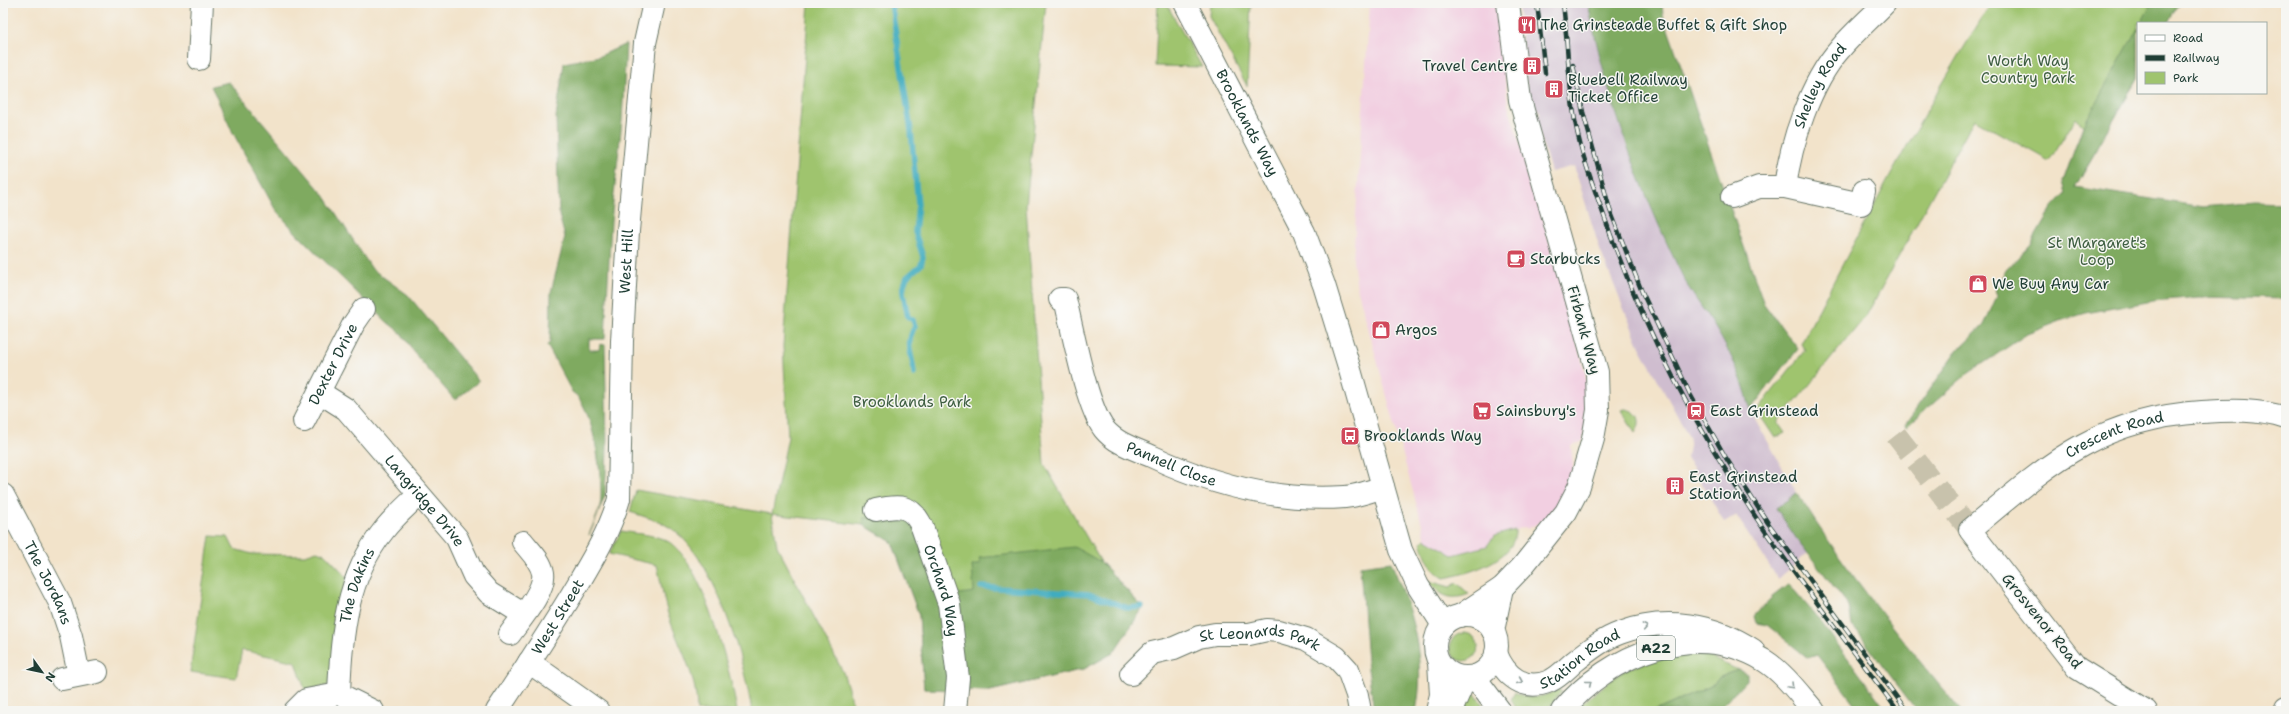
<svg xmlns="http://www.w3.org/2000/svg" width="2289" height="714" viewBox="0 0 2289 714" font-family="'Shantell Sans',sans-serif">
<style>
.built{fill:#f2cfe1}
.industrial{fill:#cfbdcf}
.green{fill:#9fc46e;stroke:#5f8051}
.forest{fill:#7faa61;stroke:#4f744a}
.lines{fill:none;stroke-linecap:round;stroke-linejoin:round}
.stream{stroke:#40acbf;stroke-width:5.5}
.minor-tunnel{stroke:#c8c2ac;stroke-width:22;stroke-dasharray:22 11;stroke-linecap:butt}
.minor-casing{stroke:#697768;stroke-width:24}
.major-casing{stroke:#697768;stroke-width:24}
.highway-casing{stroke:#697768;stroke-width:24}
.minor{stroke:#fff;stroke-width:22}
.major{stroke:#fff;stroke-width:22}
.highway{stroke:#fff;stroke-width:22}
.rail-casing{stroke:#1f3d34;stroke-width:4.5}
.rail{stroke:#f6f6f2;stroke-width:3;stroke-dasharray:9;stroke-linecap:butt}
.oneway{stroke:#8f9e9a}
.labels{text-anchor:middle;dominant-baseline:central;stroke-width:3;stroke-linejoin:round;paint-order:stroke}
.shield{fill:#f6f6f2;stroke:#60746d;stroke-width:1}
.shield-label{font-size:14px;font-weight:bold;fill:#1f3d34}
.poi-label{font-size:15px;fill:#1f3d34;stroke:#f6f6f2;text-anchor:start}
.park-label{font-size:15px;fill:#3f5f42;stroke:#f6f6f2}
.street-label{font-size:15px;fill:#1f3d34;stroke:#f6f6f2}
</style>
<rect width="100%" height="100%" fill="#f6f6f2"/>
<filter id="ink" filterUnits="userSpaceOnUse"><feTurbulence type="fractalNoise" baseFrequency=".025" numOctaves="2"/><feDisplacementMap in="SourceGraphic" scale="8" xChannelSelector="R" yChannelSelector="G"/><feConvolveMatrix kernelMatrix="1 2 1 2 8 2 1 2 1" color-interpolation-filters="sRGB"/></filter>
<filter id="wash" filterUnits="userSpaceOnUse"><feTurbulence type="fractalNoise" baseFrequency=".012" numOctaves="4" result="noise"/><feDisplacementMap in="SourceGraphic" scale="16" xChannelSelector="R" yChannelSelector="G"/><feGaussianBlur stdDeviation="0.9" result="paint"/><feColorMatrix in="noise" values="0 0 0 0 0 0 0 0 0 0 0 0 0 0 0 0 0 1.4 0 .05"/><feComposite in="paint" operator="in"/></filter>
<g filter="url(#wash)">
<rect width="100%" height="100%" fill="#f2e3ca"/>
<path class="built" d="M1370 3H1496L1508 105 1544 221 1585 372 1588 403 1583 441 1571 446 1574 477 1552 516 1527 529 1525 527 1494 536 1487 546 1453 555 1426 539 1357 287 1353 261Z"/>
<path class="industrial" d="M1518 3H1662L1663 15 1764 304 1798 349 1750 410 1797 493 1825 538 1778 579 1736 515 1724 522 1687 457 1690 439 1639 345 1621 302 1600 250 1574 166 1551 172 1535 118 1541 113 1532 103 1527 90Z"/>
<path class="green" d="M809 3H1046L1026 206 1044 464 1101 562 1142 607 1113 653 1084 669 990 691 924 689 919 615 892 542 864 525 772 514 777 546 843 672 855 711H752C743 658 718 566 675 531 662 521 645 517 630 512L636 490 772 514 788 437 783 346Z
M1158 3H1166L1202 67 1155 66Z
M1210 3H1251L1247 86 1209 16Z
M1991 3H2178L2168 23H2138V78L2075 187 2063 182 2083 126 2076 118 2049 161 1974 119 1866 316 1778 423 1785 433 1775 438 1757 411 1805 350 1801 344C1861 228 1922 114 1991 3Z
M1625 409C1639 411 1643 422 1635 433L1621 410Z
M1515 530C1517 560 1467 574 1444 578 1430 570 1426 557 1421 542L1426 539 1453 555 1487 546 1494 536Z
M621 531C635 534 656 534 669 542 704 565 730 670 737 711H697C697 673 679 648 668 614 663 598 661 581 657 565L609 554Z
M210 536 228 537 234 549 252 554 305 555 317 551 325 554 347 577 333 676 327 686 305 690 296 662 242 650 236 678 190 672Z
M1429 581 1450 587 1457 583 1469 594C1452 601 1440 597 1429 581Z
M1450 647a14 14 0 1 1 28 0a14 14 0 1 1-28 0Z
M1686 654 1707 656 1738 670 1718 678 1711 686 1655 711H1572L1624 670 1664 656Z
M1558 689 1561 692 1546 711H1518L1511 700 1515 692C1529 701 1545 697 1558 689Z
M1471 694H1475L1483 705 1480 711H1461Z"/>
<path class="forest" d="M1588 3H1662L1663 15 1764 304 1798 349 1750 410C1745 381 1727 346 1711 321 1701 306 1690 292 1682 275 1640 189 1606 97 1588 3Z
M2152 3H2179L2168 23H2141Z
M2138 28V78L2075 187 2203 207 2255 202 2286 203V299L2200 297 2153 301 2086 313 2063 320 2027 334 1966 375 1906 427 1905 425 1957 351 1984 325 1997 296 1996 287 2006 270 2031 244 2052 208 2066 193 2063 182 2083 126Z
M626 44 622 121 611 222 605 339H589V350H599L600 344 605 345 607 449 605 496 589 535C594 523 601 510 601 497 602 475 593 403 572 392L547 345 550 343 551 292 565 237 559 215 556 117 564 63 600 56Z
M229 82 324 195 372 269 408 295 479 381 455 400 419 359 401 333 387 322 297 234 275 209 232 131 211 86Z
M1797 493C1845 570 1903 642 1961 711H1917L1852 625 1849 606 1796 538 1776 508Z
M893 515 905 517 915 530 938 592 960 594 974 592 972 566 980 564 979 558 1074 547 1101 562 1142 607 1141 611 1113 653 1084 669 990 691 924 689 919 615 892 542 864 525V518Z
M1391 562C1411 609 1427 659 1416 711H1374L1367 662 1360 566Z
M1789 584 1821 622 1887 711H1860L1817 655 1808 658 1767 625 1756 623 1754 616 1772 597Z
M1738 670 1747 674V680L1717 711H1655L1711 686 1718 678Z"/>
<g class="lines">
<path class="stream" d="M891 3 911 131 918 204 915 232 923 257 921 265 907 277 904 285 903 293 908 317 913 320 915 326C904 346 913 354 914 374
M981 587 1089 594 1128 608 1142 607"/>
</g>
</g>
<g filter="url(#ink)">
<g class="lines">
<path class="minor-tunnel" d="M1896 435 1970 530"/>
<g class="minor-casing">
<g id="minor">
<path d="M199 59 202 3"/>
<path id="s1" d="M1785 187C1791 142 1810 83 1840 49 1854 32 1870 19 1885 3"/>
<path d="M1732 197 1759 187H1785L1861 204 1864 191"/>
<path id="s2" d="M1060 299H1065C1073 331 1086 405 1104 429 1115 443 1135 449 1151 456 1212 485 1276 502 1345 497 1357 496 1371 491 1383 487"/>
<path id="s3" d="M319 392 346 409 457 538 474 576 489 593 523 614"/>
<path id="s4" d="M304 421 353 325 364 309"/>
<path id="s5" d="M3 495 60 603 71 636 79 675"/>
<path id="s6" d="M876 510C898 505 912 504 922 527L949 604 958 678 955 711"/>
<path d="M1460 616 1502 588 1522 567 1566 512 1579 487 1593 439 1598 410 1597 372 1520 100 1508 3"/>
<path d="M1493 631 1502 588"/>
<path d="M510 634C520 620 546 590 543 573 541 561 530 551 523 542"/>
<path d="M529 662 598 711"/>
<path id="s7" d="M1131 674 1152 653 1174 648 1199 637 1215 634H1249L1267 630 1279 631 1306 639 1336 657 1348 670 1357 695 1360 711"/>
<path d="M62 679 97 672"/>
<path id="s8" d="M339 694C341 636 346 577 384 530 394 517 407 506 418 495"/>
<path d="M295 711 306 700 339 694 373 711"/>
<path id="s9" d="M497 711C525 669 552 628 578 584 594 557 610 530 619 499L622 341 628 231 645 43 654 3"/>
<path d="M1437 711 1441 695 1439 662"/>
<path d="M1451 711 1461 688 1468 678"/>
<path id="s10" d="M2146 711 2077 668 1970 530C2048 465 2095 419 2202 412 2231 410 2258 409 2286 418"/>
<path d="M2285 711 2286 708"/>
</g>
</g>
<g class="major-casing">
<g id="major">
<path id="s11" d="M1185 3 1304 232 1324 285 1350 370 1401 550 1418 586 1443 625"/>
<circle cx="1466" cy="646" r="31"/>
<path id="s12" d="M1496 653C1505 676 1524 692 1550 681 1560 676 1566 669 1574 662 1588 651 1603 639 1620 633 1665 616 1714 624 1753 650"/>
<path d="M1471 677 1482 687 1500 711"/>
</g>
</g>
<g class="highway-casing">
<path id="highway" d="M1562 711C1610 653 1696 619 1765 661 1784 673 1799 694 1814 711"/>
</g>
<use href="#minor" class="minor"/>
<use href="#major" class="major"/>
<use href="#highway" class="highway"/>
<g class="rail-casing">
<path id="rail" d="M1537 3 1545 73
M1563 3C1568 44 1568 86 1576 126 1583 162 1598 198 1610 233 1648 339 1702 438 1765 531 1807 592 1854 651 1898 711
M1573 65 1583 112 1610 210 1642 292 1690 394 1726 458 1768 523 1907 711"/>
</g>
<use href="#rail" class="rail"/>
</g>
<defs><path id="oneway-chevron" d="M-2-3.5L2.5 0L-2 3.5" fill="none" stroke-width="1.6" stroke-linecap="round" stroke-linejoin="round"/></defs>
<g class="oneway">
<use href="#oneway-chevron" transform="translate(1645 627) rotate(-11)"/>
<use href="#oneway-chevron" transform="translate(1520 681) rotate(23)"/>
<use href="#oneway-chevron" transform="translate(1589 683) rotate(-39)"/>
<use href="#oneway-chevron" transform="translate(1791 686) rotate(45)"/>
</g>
</g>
<defs>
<g id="restaurant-square" transform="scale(1)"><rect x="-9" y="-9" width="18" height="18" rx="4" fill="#d1495b" stroke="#f6f6f2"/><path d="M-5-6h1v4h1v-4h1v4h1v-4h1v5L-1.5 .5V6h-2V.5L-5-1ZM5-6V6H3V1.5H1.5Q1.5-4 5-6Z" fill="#fff"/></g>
<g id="building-square" transform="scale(1)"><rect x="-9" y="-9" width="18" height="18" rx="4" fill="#d1495b" stroke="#f6f6f2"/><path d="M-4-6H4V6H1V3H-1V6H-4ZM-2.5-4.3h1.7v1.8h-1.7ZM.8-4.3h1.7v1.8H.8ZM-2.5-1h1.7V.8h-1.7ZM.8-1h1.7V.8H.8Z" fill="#fff"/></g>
<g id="cafe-square" transform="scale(1)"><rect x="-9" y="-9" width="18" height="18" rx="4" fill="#d1495b" stroke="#f6f6f2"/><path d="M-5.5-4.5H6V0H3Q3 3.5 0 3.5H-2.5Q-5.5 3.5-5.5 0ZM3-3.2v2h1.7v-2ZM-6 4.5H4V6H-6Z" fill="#fff"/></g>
<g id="shop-square" transform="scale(1)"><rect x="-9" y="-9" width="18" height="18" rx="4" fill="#d1495b" stroke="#f6f6f2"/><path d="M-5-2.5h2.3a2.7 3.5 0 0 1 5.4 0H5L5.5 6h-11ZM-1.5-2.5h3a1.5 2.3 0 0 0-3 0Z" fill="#fff"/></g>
<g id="supermarket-square" transform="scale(1)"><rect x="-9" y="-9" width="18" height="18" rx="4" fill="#d1495b" stroke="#f6f6f2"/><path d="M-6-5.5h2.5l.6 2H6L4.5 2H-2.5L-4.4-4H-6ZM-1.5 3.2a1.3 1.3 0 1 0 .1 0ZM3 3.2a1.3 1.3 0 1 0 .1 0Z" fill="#fff"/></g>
<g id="station-square" transform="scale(1)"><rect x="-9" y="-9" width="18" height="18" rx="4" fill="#d1495b" stroke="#f6f6f2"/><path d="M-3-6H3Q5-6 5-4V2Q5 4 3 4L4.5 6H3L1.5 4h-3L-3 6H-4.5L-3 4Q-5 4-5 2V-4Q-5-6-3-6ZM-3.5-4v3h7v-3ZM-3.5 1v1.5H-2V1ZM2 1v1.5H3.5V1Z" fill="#fff"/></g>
<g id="bus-square" transform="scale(1)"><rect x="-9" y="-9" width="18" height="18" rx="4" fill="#d1495b" stroke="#f6f6f2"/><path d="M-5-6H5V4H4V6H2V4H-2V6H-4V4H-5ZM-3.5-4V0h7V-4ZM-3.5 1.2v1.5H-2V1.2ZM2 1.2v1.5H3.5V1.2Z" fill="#fff"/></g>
</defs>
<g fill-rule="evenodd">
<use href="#restaurant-square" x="1527" y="25"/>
<use href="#building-square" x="1532" y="66"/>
<use href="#building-square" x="1554" y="89"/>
<use href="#cafe-square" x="1516" y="259"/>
<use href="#shop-square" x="1978" y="284"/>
<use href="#shop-square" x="1381" y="330"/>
<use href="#supermarket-square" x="1482" y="411"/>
<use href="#station-square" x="1696" y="411"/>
<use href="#bus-square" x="1350" y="436"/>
<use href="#building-square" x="1675" y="486"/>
</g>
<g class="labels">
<rect class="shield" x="1637" y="636" width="38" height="24" rx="3"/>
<g class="shield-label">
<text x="1656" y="648">A22</text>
</g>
<g class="poi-label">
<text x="1541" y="25">The Grinsteade Buffet &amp; Gift Shop</text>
<text x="1518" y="66" text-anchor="end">Travel Centre</text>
<text x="1568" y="80">Bluebell Railway<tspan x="1568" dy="17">Ticket Office</tspan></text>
<text x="1530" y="259">Starbucks</text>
<text x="1992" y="284">We Buy Any Car</text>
<text x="1395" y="330">Argos</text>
<text x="1496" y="411">Sainsbury's</text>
<text x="1710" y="411">East Grinstead</text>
<text x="1364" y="436">Brooklands Way</text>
<text x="1689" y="477">East Grinstead<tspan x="1689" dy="17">Station</tspan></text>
</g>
<g class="park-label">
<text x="2028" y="61">Worth Way<tspan x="2028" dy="17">Country Park</tspan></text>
<text x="2097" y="243">St Margaret's<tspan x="2097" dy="17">Loop</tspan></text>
<text x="912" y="402">Brooklands Park</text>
</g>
<g class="street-label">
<text stroke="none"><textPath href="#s1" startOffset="108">Shelley Road</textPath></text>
<text stroke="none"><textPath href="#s11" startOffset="135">Brooklands Way</textPath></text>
<text stroke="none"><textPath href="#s9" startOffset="483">West Hill</textPath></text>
<text transform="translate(1584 330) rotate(75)">Firbank Way</text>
<text stroke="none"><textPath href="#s4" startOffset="64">Dexter Drive</textPath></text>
<text stroke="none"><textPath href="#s10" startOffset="431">Crescent Road</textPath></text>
<text stroke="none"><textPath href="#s2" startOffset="218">Pannell Close</textPath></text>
<text stroke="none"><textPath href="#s3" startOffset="153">Langridge Drive</textPath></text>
<text stroke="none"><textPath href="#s5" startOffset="99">The Jordans</textPath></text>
<text stroke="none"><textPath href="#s8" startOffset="111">The Dakins</textPath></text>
<text stroke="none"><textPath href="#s6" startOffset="122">Orchard Way</textPath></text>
<text stroke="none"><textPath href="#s9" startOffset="112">West Street</textPath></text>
<text transform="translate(2042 621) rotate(51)">Grosvenor Road</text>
<text stroke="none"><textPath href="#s7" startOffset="142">St Leonards Park</textPath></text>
<text stroke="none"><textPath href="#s12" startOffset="106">Station Road</textPath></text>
</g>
</g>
<rect width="2289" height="714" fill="none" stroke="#f6f6f2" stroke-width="16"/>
<rect x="2137" y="22" width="130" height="72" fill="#f6f6f2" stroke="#a0aca6"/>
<rect x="2145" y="35" width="20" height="6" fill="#ffffff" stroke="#a0aca6"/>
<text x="2173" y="42" font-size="12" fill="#1f3d34">Road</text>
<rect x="2145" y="55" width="20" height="6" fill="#1f3d34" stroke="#a0aca6"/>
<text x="2173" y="62" font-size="12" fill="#1f3d34">Railway</text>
<rect x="2145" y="72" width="20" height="12" fill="#9fc46e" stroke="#a0aca6"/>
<text x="2173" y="82" font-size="12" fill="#1f3d34">Park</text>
<g transform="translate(42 672) rotate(123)" stroke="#f6f6f2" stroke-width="3" paint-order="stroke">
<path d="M0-3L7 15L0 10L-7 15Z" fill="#1f3d34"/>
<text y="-6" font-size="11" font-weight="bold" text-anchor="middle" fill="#1f3d34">N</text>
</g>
</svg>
